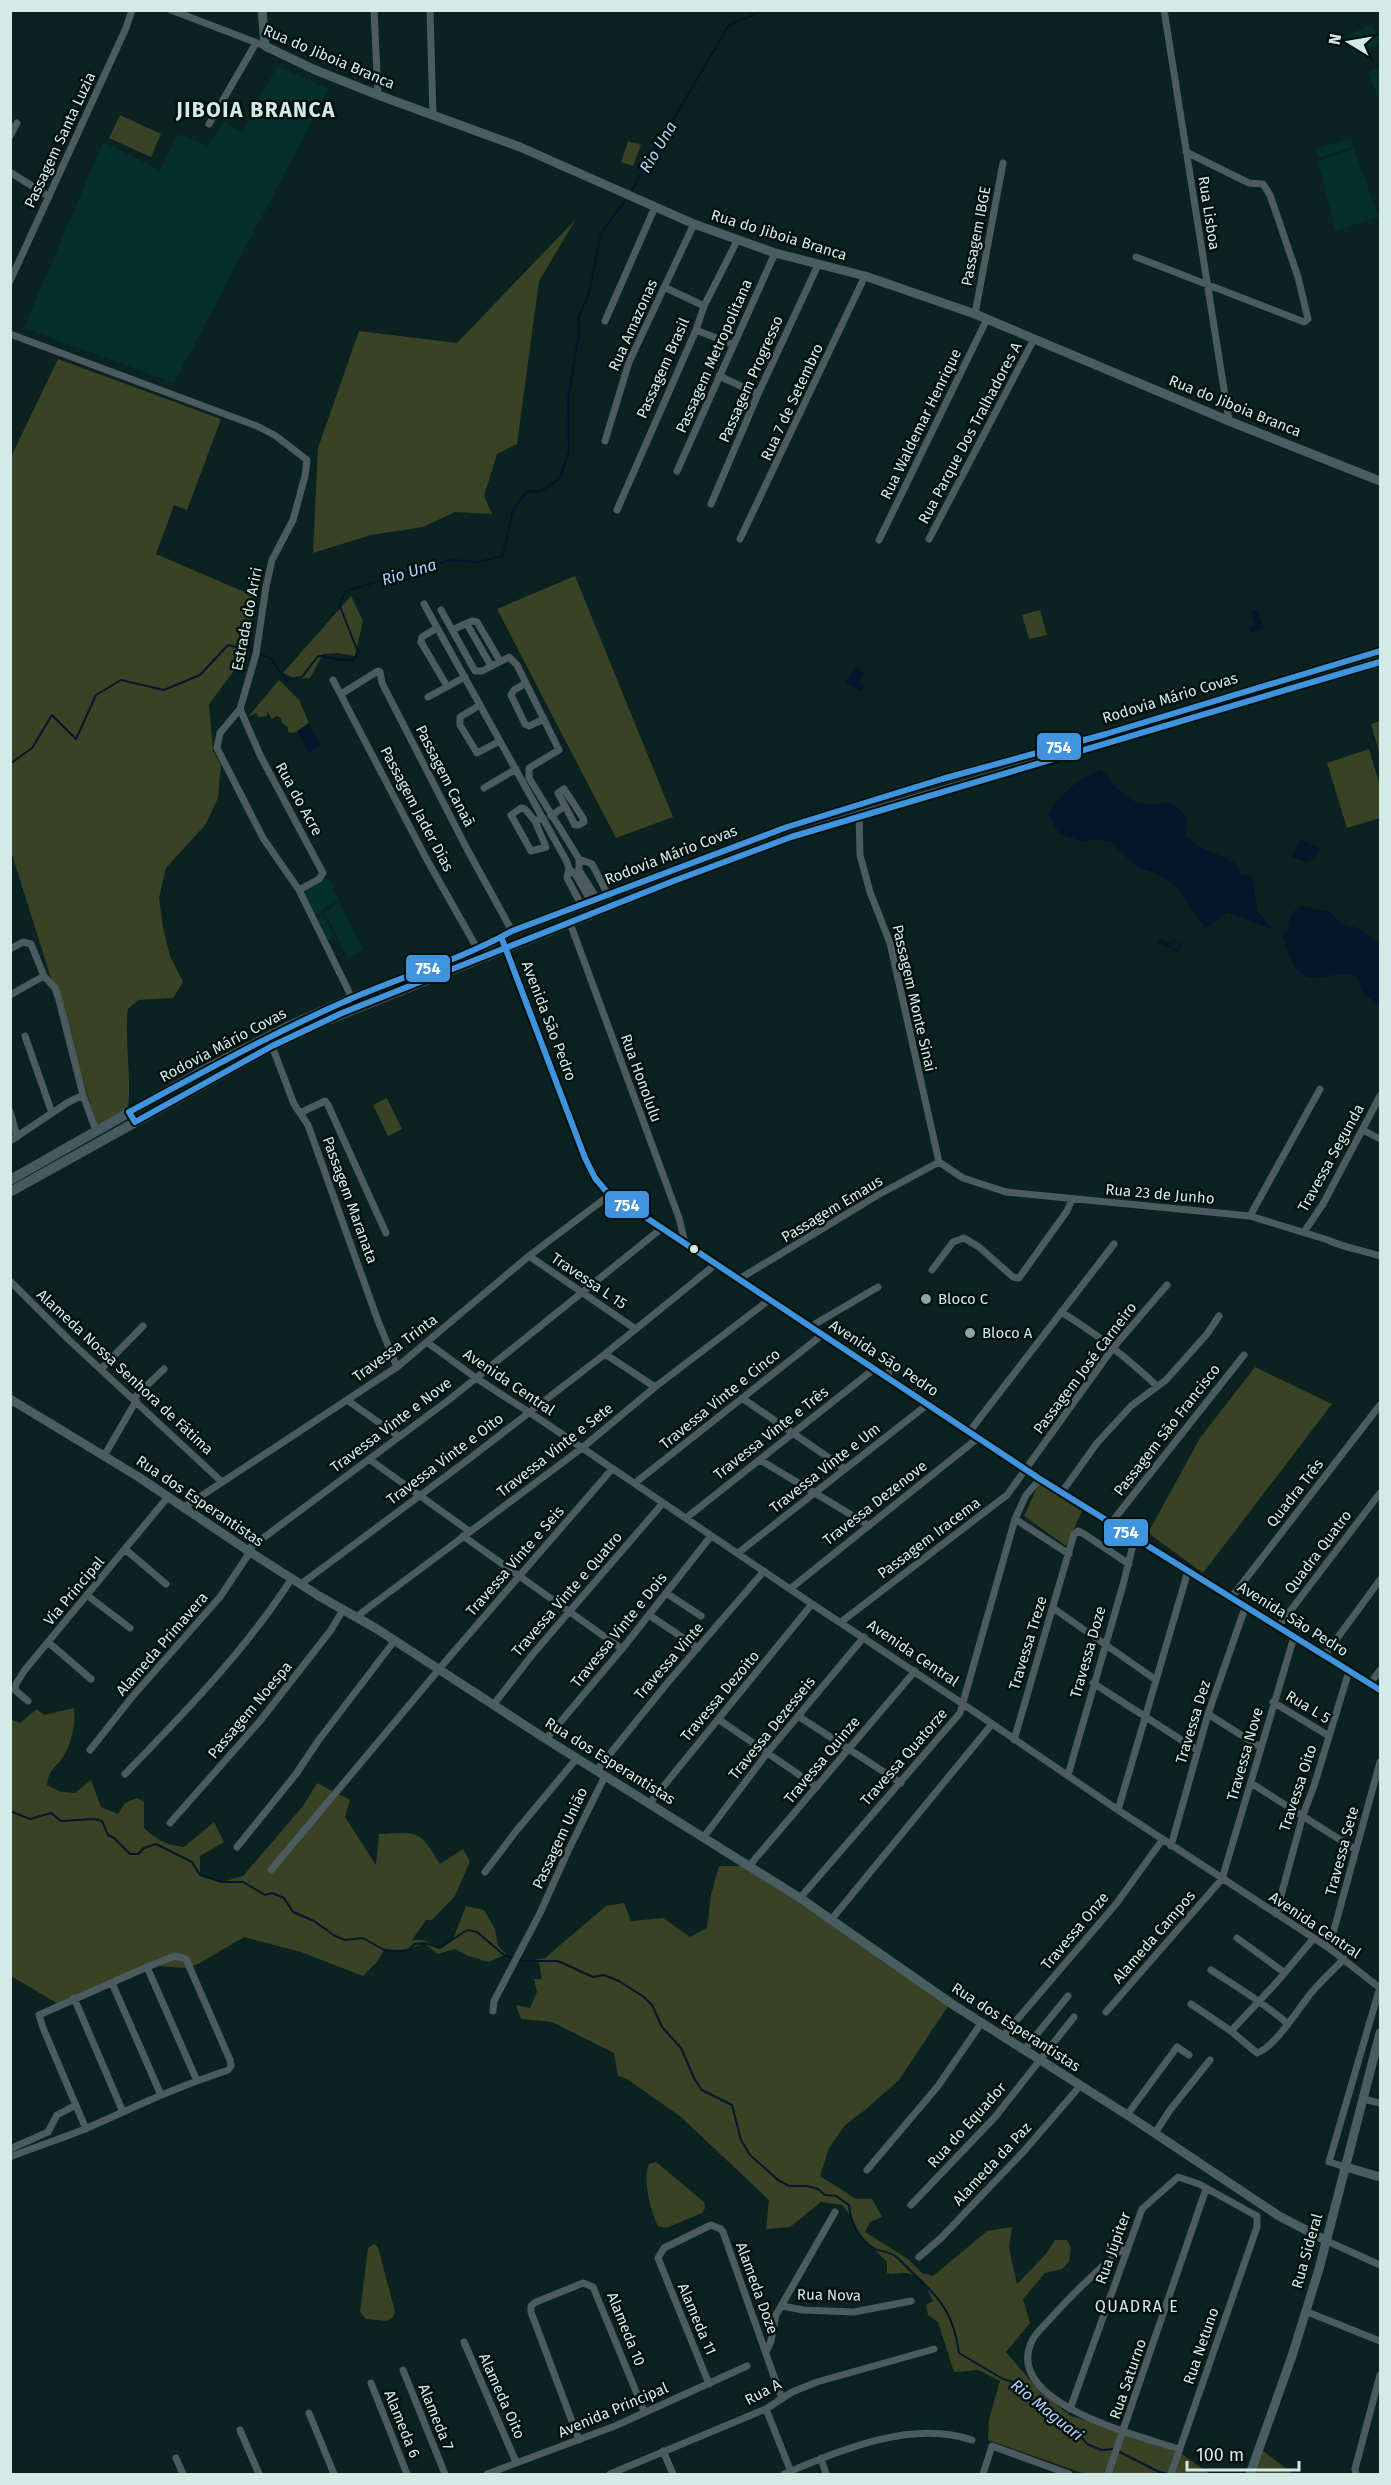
<svg xmlns="http://www.w3.org/2000/svg" width="1391" height="2485" viewBox="0 0 1391 2485" font-family="'Fira Sans',sans-serif">
<style>
.built{fill:#052f2b}
.green{fill:#394225}
.water{fill:#04162b}
.lines{fill:none;stroke-linecap:round;stroke-linejoin:round}
.stream{stroke:#04162b;stroke-width:2}
.minor{stroke:#4b5b5f;stroke-width:7}
.secondary{stroke:#495e61;stroke-width:9}
.primary{stroke:#445a5e;stroke-width:10}
.bus-1-casing{stroke:#02110f;stroke-width:10}
.bus-1{stroke:#4094de;stroke-width:6}
.bus-dot{fill:#d3eae7;stroke:#02110f;stroke-width:2}
.poi-dot{fill:#8da4a1;stroke:#02110f;stroke-width:2}
.labels{text-anchor:middle;dominant-baseline:central;stroke-width:5;stroke-linejoin:round;paint-order:stroke}
.street-label{font-size:15px;fill:#d3eae7;stroke:#02110f}
.poi-label{font-size:15px;fill:#d3eae7;stroke:#02110f;text-anchor:start}
.water-label{font-size:16px;font-style:italic;fill:#b3d3fc;stroke:#02110f}
.neighbourhood-label{font-size:16px;letter-spacing:1.5px;fill:#d3eae7;stroke:#02110f}
.district-label{font-size:21px;font-weight:bold;letter-spacing:1.5px;fill:#d3eae7;stroke:#02110f}
.line-badge{stroke:#02110f;stroke-width:2}
.badge-label{font-size:16px;text-anchor:middle;font-weight:bold;fill:#fff}
</style>
<rect width="100%" height="100%" fill="#0a2220"/>
<path class="built" d="M1372 25 1380 39V44L1353 54 1345 36Z
M277 66 329 89 174 383 24 328 103 142 160 170 178 134 208 146 223 121 242 132Z
M1380 67V99L1379 100 1368 73Z
M1351 138 1353 147 1319 158 1316 149Z
M1354 149 1379 217 1336 231 1318 161Z
M327 877 334 886 332 887 339 899 314 916 302 892Z
M339 902 364 950 348 957 324 912Z
M323 916 335 936 327 942 317 918Z"/>
<path class="green" d="M120 115 161 134 151 157 109 138Z
M628 141 641 145 633 166 621 162Z
M576 219 539 281 517 444 497 454 484 496 492 514 455 512 423 527 371 535 313 553 318 448 359 331 457 343Z
M58 359 221 419 187 510 174 505 156 554 256 597 245 656 209 704 213 751 221 765 218 798 206 824 166 868 159 898 163 928 170 956 183 982 173 998 138 1000 128 1009C124 1042 132 1075 128 1108L97 1125 11 851 10 459Z
M575 576 673 817 616 838 497 609Z
M351 596 363 621 355 656 338 653 323 654 310 678 296 679 283 673Z
M1040 610 1047 635 1029 639 1022 615Z
M279 680 299 700 309 723 294 733 288 732V727L282 723 281 718 277 716 272 719 267 711V716L259 717 256 713 248 717Z
M1380 721V755L1371 724Z
M1369 749 1380 786V818L1347 828 1327 763Z
M387 1098 402 1129 388 1136 373 1105Z
M1255 1367 1332 1404 1203 1573 1148 1533 1200 1438Z
M1039 1483 1082 1511 1066 1546 1024 1516Z
M74 1708C76 1724 71 1747 61 1760 52 1771 49 1770 47 1785L61 1792 75 1793 91 1780 101 1807 118 1814 125 1803 137 1798 144 1802V1828C157 1840 166 1845 184 1847L214 1822 224 1842 200 1856V1875L222 1882 243 1876 303 1806 317 1783 350 1800 345 1817 376 1865 379 1834C419 1832 419 1829 440 1864L463 1849 470 1861 455 1896 432 1920H426L412 1940H424L440 1948 453 1939 466 1906 484 1910 495 1929 498 1946 506 1954 489 1962 468 1956 455 1949 438 1954 424 1943 408 1950H384L378 1961 363 1976 301 1952 244 1937 198 1964 187 1968 156 1966 58 2004 11 1976 10 1719 20 1723 37 1709 44 1715Z
M719 1866H743L950 2003 899 2080 865 2110 845 2125 829 2148 820 2176 856 2199H872L882 2217 870 2222 865 2232 908 2259 922 2273 933 2276 987 2231 1012 2227 1009 2248 1017 2284 1045 2255 1055 2240H1067L1071 2248 1069 2262 1062 2269 1045 2273 1023 2299 1030 2323 1006 2352 1041 2393 1071 2416 1123 2431 1125 2434 1182 2454 1210 2474H1085L988 2440 989 2419 1000 2381 978 2370 954 2372 938 2322 928 2315 926 2305 933 2301C928 2288 919 2272 902 2273 896 2273 893 2275 887 2273V2262L859 2234 850 2215 842 2205 821 2202 790 2227 766 2229 769 2200 681 2117 627 2079 618 2076 614 2053 552 2022 521 2019 516 2005 530 2008 537 1992 534 1979H542L539 1963 534 1960 545 1958 606 1906 624 1903 631 1921 663 1918 690 1937 707 1928 711 1895Z
M656 2162 704 2202 705 2208 702 2213 666 2228 658 2226C651 2212 642 2178 649 2164Z
M374 2244 378 2247 395 2312 393 2317 387 2321 366 2319 360 2312 368 2248Z
M1257 2446 1293 2474H1247Z"/>
<path class="water" d="M1257 610 1264 629 1251 633 1248 627 1255 625 1251 611Z
M856 667 865 673 859 682 865 686 860 691 846 682Z
M308 724 321 746 308 752 297 731Z
M1101 770C1113 781 1120 796 1136 802 1162 810 1163 791 1187 817L1185 836C1192 841 1199 846 1206 850 1221 858 1236 857 1241 875H1250L1254 882 1257 911 1274 930 1228 912 1205 928 1176 886 1156 873 1138 868 1111 842 1096 839 1084 842 1059 834 1049 814C1057 796 1082 776 1101 770Z
M1301 840 1319 848 1315 858 1307 862 1291 857Z
M1302 906 1330 912 1341 924 1357 928 1380 944V1005L1362 993C1358 952 1317 993 1297 970 1290 961 1286 946 1282 935L1288 931C1288 920 1292 910 1302 906Z
M1160 939 1168 942 1178 940 1171 945 1173 949 1177 948 1179 941 1182 946 1178 952 1173 951V949L1157 943Z"/>
<g class="lines">
<path class="stream" d="M630 193 729 25 765 10
M259 654 271 658 277 668 287 680 302 677 318 656C332 657 341 662 354 660L358 652 339 604 346 591 450 560 478 562 503 556 513 510 527 491 540 492 560 478 569 451 568 399 579 333 578 319 589 293 601 233 627 198
M10 764 32 748 52 715 76 739 96 695 121 680 164 690 200 675 228 645 254 651
M10 1811 30 1819 51 1813 61 1821 94 1819 102 1821 108 1835 114 1838 130 1854H138L144 1848 156 1844 192 1862 200 1875 222 1882H243L265 1895 272 1893 284 1898 293 1912 314 1921 335 1936 345 1940 363 1938 384 1950 398 1951 408 1950 415 1944 425 1943 440 1948 467 1930 477 1932 504 1955 522 1961H558L593 1977 604 1975 619 1981 644 1997 652 2005 662 2027 681 2048 695 2080 702 2090 732 2105 741 2140 750 2155 778 2180 789 2186H807L818 2189 825 2195 836 2196 849 2205C850 2221 859 2239 873 2248 880 2252 888 2251 895 2256 902 2261 908 2269 915 2275 942 2300 954 2316 959 2353L1003 2379 1016 2383 1030 2400 1048 2416 1080 2435 1087 2444 1101 2450 1114 2449 1159 2472 1169 2474"/>
<path class="minor" d="M171 10 265 46
M374 10 378 95
M430 10 433 116
M1164 10 1229 421
M209 124 256 43
M10 136 17 123
M10 172 49 197
M1136 257 1299 320 1304 322 1308 319 1298 277 1270 195 1263 184 1249 183 1186 152
M10 281 126 28 132 10
M664 287 704 306
M975 314 1003 163
M605 321 655 207
M696 330 734 345
M10 334 257 426 276 436 307 460 305 476 293 520 272 560 266 587 256 654 240 709 220 733 217 748 263 838 299 890 352 998
M719 376 758 394
M605 441 629 362 694 224
M677 471 775 253
M711 504 758 394 818 265
M617 510 696 330 704 306 738 239
M740 539 865 276
M929 539 1034 339
M879 540 987 319
M424 604 567 862 569 869 567 878 582 906
M441 610 475 671H482L509 657 517 665 559 750 529 768V778L579 859V870L598 900
M467 624 491 666
M437 628 422 637 421 642 447 686
M452 630 472 621 477 622 500 661
M333 680 426 858 478 950
M526 683 514 690 511 695 525 724 529 726 544 719
M341 694 378 671 380 672 382 683 467 849 512 931
M428 697 465 677
M480 705 460 717V725L477 753 500 741
M240 709 260 755 323 873 319 879 299 890
M484 788 516 769
M859 812 860 855 870 892 890 943 939 1162
M551 816 565 806 575 825H579L584 822 583 818 564 789 558 793 565 806
M535 821 546 847 531 851 511 815 521 808 525 809 535 821 543 818
M579 859 592 864 608 895
M569 869 576 875 591 902
M570 923 679 1218 685 1243
M10 949 23 942 31 944 44 976 10 995
M44 976 55 988 59 1000 83 1095 96 1131
M25 1036 52 1113
M272 1046 294 1104 308 1125 378 1321 397 1367
M10 1111 17 1137
M300 1113 325 1101 328 1105 386 1233
M1363 1130 1380 1139
M10 1141 67 1103 83 1095
M939 1162 963 1178 1006 1192 1250 1216 1328 1240C1344 1248 1363 1250 1380 1256
M1250 1216 1320 1089
M1304 1232 1323 1204 1380 1096
M529 1256 634 1328
M932 1270 953 1242 964 1238 979 1247 1013 1277 1019 1278 1067 1211 1072 1199
M739 1279 878 1195 939 1162
M10 1281 69 1340 222 1482
M1061 1312C1096 1333 1127 1358 1157 1386
M810 1327 878 1287
M428 1343 476 1378 544 1422 812 1604 963 1704 1118 1810 1329 1948 1380 1988
M605 1354 655 1387
M101 1369 143 1326
M886 1377 893 1365
M742 1398 845 1469
M133 1399 164 1369
M347 1400 398 1436
M969 1432 1114 1244
M104 1456 136 1401
M369 1459 469 1531
M760 1460 868 1525
M635 1483 822 1335
M1062 1492 1097 1443 1131 1406 1166 1380 1207 1334 1219 1316
M183 1508 397 1367 529 1256 611 1194
M686 1518 874 1369
M1015 1519 1069 1554
M1111 1523 1244 1355
M463 1536 622 1649
M126 1550 166 1584
M247 1550 450 1399 662 1228
M738 1553 928 1404
M301 1584 465 1462 605 1354 716 1264
M790 1589 978 1438
M666 1593 701 1616
M88 1596 130 1628
M1231 1598 1380 1405
M1053 1608 1156 1680
M649 1615 698 1648
M356 1617 582 1448 655 1387 769 1300
M841 1622 1007 1495 1113 1348 1167 1285
M1278 1627 1380 1493
M48 1642 91 1679
M1324 1656 1380 1580
M1093 1683 1197 1750
M1370 1684 1380 1670
M28 1701 15 1690 16 1684 24 1671 167 1498
M1273 1702 1329 1736
M494 1704 532 1655 663 1503
M1208 1714 1260 1747
M798 1716 901 1783
M718 1719 817 1787
M546 1739 622 1649 711 1536
M1014 1740 1074 1534 1078 1531 1084 1534 1129 1564
M90 1750 132 1697 220 1597 250 1552
M596 1771 669 1681 764 1571
M125 1774C185 1712 245 1651 292 1578
M1068 1775 1123 1585 1135 1537
M1251 1783 1356 1850
M649 1804 812 1604
M1118 1810 1188 1571
M170 1823 260 1721 331 1630 343 1610
M703 1838 768 1752 864 1637
M1171 1846 1208 1714 1245 1608
M237 1847 296 1774 318 1741 395 1640
M749 1866 915 1671
M271 1870 451 1655 612 1469
M485 1872 517 1830 577 1758
M800 1898 960 1713 1015 1519 1026 1495 1040 1479
M1276 1914 1303 1815 1314 1786 1349 1671
M835 1915 992 1724
M1237 1938 1285 1973
M1329 1948 1380 1762
M147 1967 175 1956 186 1959 230 2060 231 2066 228 2070 197 2081
M1211 1970C1237 1987 1264 2003 1287 2023
M112 1983 161 2095
M74 1998 123 2112
M1191 2004 1231 2031 1257 2053C1274 2048 1299 2008 1311 1993 1321 1981 1333 1970 1344 1959
M493 2011 494 2001 540 1913 568 1851 605 1776
M1106 2012 1222 1879 1294 1637
M1231 2031 1276 1983 1314 1938
M1003 2036 1116 1904 1163 1839
M1024 2050 1068 1996
M1363 2099 1380 2103
M1127 2115 1177 2047 1189 2055
M1155 2133 1170 2110 1210 2060
M10 2149 48 2132 57 2115 76 2105
M10 2157C35 2147 60 2139 85 2129 122 2113 158 2095 197 2081L147 1967 39 2015 43 2028 86 2129
M1346 2167 1329 2162 1380 1987
M867 2170 938 2086 982 2022
M911 2205 995 2117 1074 2017
M1327 2241 1380 2265
M1127 2245C1100 2268 1075 2291 1051 2318 1044 2326 1035 2333 1031 2343 1005 2404 1140 2436 1179 2449
M919 2257 941 2238 1024 2151 1080 2086
M782 2306 803 2310 854 2312 911 2301
M1305 2311 1380 2341
M464 2342 516 2462
M766 2352 771 2341 776 2315 835 2212
M403 2370 445 2474
M371 2383 407 2474
M709 2384 658 2258 664 2248 711 2225 721 2229 723 2232 782 2399
M766 2409 791 2472
M1070 2409 1142 2209 1178 2177 1199 2184 1253 2214 1257 2216V2227L1171 2474
M309 2413 334 2474
M240 2430 259 2474
M579 2440 531 2312V2306L536 2302 583 2283 593 2287 644 2411
M663 2451 673 2474
M176 2458 183 2474
M821 2458 826 2474
M487 2474 615 2426 747 2366
M610 2474 766 2409 792 2392 817 2382 934 2349
M784 2474C839 2451 911 2419 972 2440
M983 2474 992 2446 1069 2474
M1108 2474 1206 2189
M1356 2474 1355 2469 1380 2375"/>
<path class="secondary" d="M262 10 265 46 313 69 378 95 520 147 694 224 775 253 865 276 975 314 1229 421 1380 481
M504 944 585 1158 595 1178 606 1191 1040 1479 1380 1690
M10 1399 137 1476 247 1550 319 1596 377 1629 546 1739 800 1898 955 2006 1132 2118 1279 2216 1327 2241
M1346 2167 1380 2177
M1250 2474 1292 2356 1319 2269 1380 2033"/>
<path class="primary" d="M10 1180 204 1070 289 1026 352 998 478 950 512 931 787 827 942 779 1106 734 1380 651
M10 1192 272 1046 325 1021 671 882 791 837 874 811 1380 662"/>
<g class="bus-1-casing">
<path id="bus-1" d="M1380 651 1106 734 942 779 787 827 512 931C460 960 403 976 348 1000 273 1033 201 1073 129 1112L135 1122 272 1046 342 1013 671 882 791 837 1380 662
M502 939 585 1158 595 1178 606 1191 1040 1479 1380 1690"/>
</g>
<use href="#bus-1" class="bus-1"/>
</g>
<circle class="bus-dot" cx="694" cy="1249" r="5"/>
<g class="poi-dot">
<circle cx="926" cy="1299" r="6"/>
<circle cx="970" cy="1333" r="6"/>
</g>
<g class="labels">
<g class="street-label">
<text transform="translate(329 57) rotate(23)">Rua do Jiboia Branca</text>
<text transform="translate(60 140) rotate(-65)">Passagem Santa Luzia</text>
<text transform="translate(1209 213) rotate(81)">Rua Lisboa</text>
<text transform="translate(779 235) rotate(17)">Rua do Jiboia Branca</text>
<text transform="translate(976 236) rotate(-79)">Passagem IBGE</text>
<text transform="translate(633 325) rotate(-66)">Rua Amazonas</text>
<text transform="translate(714 356) rotate(-66)">Passagem Metropolitana</text>
<text transform="translate(663 368) rotate(-66)">Passagem Brasil</text>
<text transform="translate(751 379) rotate(-66)">Passagem Progresso</text>
<text transform="translate(792 402) rotate(-65)">Rua 7 de Setembro</text>
<text transform="translate(1235 406) rotate(22)">Rua do Jiboia Branca</text>
<text transform="translate(921 424) rotate(-64)">Rua Waldemar Henrique</text>
<text transform="translate(970 433) rotate(-62)">Rua Parque Dos Tralhadores A</text>
<text transform="translate(247 619) rotate(-79)">Estrada do Ariri</text>
<text transform="translate(1170 698) rotate(-17)">Rodovia Mário Covas</text>
<text transform="translate(445 776) rotate(63)">Passagem Canaã</text>
<text transform="translate(299 799) rotate(61)">Rua do Acre</text>
<text transform="translate(417 809) rotate(62)">Passagem Jader Dias</text>
<text transform="translate(671 855) rotate(-21)">Rodovia Mário Covas</text>
<text transform="translate(914 998) rotate(77)">Passagem Monte Sinai</text>
<text transform="translate(549 1021) rotate(69)">Avenida São Pedro</text>
<text transform="translate(223 1045) rotate(-28)">Rodovia Mário Covas</text>
<text transform="translate(641 1078) rotate(70)">Rua Honolulu</text>
<text transform="translate(1331 1158) rotate(-61)">Travessa Segunda</text>
<text transform="translate(1160 1194) rotate(5)">Rua 23 de Junho</text>
<text transform="translate(350 1200) rotate(70)">Passagem Maranata</text>
<text transform="translate(832 1209) rotate(-31)">Passagem Emaus</text>
<text transform="translate(589 1281) rotate(34)">Travessa L 15</text>
<text transform="translate(395 1348) rotate(-37)">Travessa Trinta</text>
<text transform="translate(884 1358) rotate(33)">Avenida São Pedro</text>
<text transform="translate(1085 1368) rotate(-53)">Passagem José Carneiro</text>
<text transform="translate(125 1372) rotate(43)">Alameda Nossa Senhora de Fátima</text>
<text transform="translate(509 1382) rotate(34)">Avenida Central</text>
<text transform="translate(720 1399) rotate(-39)">Travessa Vinte e Cinco</text>
<text transform="translate(391 1425) rotate(-37)">Travessa Vinte e Nove</text>
<text transform="translate(1167 1430) rotate(-52)">Passagem São Francisco</text>
<text transform="translate(771 1433) rotate(-38)">Travessa Vinte e Três</text>
<text transform="translate(555 1450) rotate(-38)">Travessa Vinte e Sete</text>
<text transform="translate(445 1459) rotate(-37)">Travessa Vinte e Oito</text>
<text transform="translate(825 1468) rotate(-38)">Travessa Vinte e Um</text>
<text transform="translate(1295 1493) rotate(-52)">Quadra Três</text>
<text transform="translate(200 1501) rotate(34)">Rua dos Esperantistas</text>
<text transform="translate(875 1503) rotate(-38)">Travessa Dezenove</text>
<text transform="translate(929 1538) rotate(-37)">Passagem Iracema</text>
<text transform="translate(1318 1552) rotate(-53)">Quadra Quatro</text>
<text transform="translate(515 1561) rotate(-49)">Travessa Vinte e Seis</text>
<text transform="translate(74 1591) rotate(-50)">Via Principal</text>
<text transform="translate(567 1594) rotate(-49)">Travessa Vinte e Quatro</text>
<text transform="translate(1293 1619) rotate(32)">Avenida São Pedro</text>
<text transform="translate(619 1630) rotate(-51)">Travessa Vinte e Dois</text>
<text transform="translate(1028 1643) rotate(-73)">Travessa Treze</text>
<text transform="translate(162 1644) rotate(-49)">Alameda Primavera</text>
<text transform="translate(1088 1652) rotate(-74)">Travessa Doze</text>
<text transform="translate(913 1653) rotate(34)">Avenida Central</text>
<text transform="translate(669 1661) rotate(-49)">Travessa Vinte</text>
<text transform="translate(720 1696) rotate(-50)">Travessa Dezoito</text>
<text transform="translate(1308 1707) rotate(31)">Rua L 5</text>
<text transform="translate(250 1710) rotate(-50)">Passagem Noespa</text>
<text transform="translate(1193 1722) rotate(-73)">Travessa Dez</text>
<text transform="translate(772 1728) rotate(-51)">Travessa Dezesseis</text>
<text transform="translate(1245 1754) rotate(-74)">Travessa Nove</text>
<text transform="translate(904 1757) rotate(-49)">Travessa Quatorze</text>
<text transform="translate(822 1760) rotate(-50)">Travessa Quinze</text>
<text transform="translate(610 1761) rotate(32)">Rua dos Esperantistas</text>
<text transform="translate(1298 1788) rotate(-72)">Travessa Oito</text>
<text transform="translate(560 1838) rotate(-65)">Passagem União</text>
<text transform="translate(1342 1851) rotate(-75)">Travessa Sete</text>
<text transform="translate(1315 1925) rotate(34)">Avenida Central</text>
<text transform="translate(1075 1931) rotate(-50)">Travessa Onze</text>
<text transform="translate(1154 1937) rotate(-49)">Alameda Campos</text>
<text transform="translate(1016 2027) rotate(33)">Rua dos Esperantistas</text>
<text transform="translate(967 2125) rotate(-48)">Rua do Equador</text>
<text transform="translate(992 2164) rotate(-47)">Alameda da Paz</text>
<text transform="translate(1113 2248) rotate(-70)">Rua Júpiter</text>
<text transform="translate(1307 2251) rotate(-74)">Rua Sideral</text>
<text transform="translate(757 2288) rotate(70)">Alameda Doze</text>
<text transform="translate(829 2295) rotate(1)">Rua Nova</text>
<text transform="translate(697 2319) rotate(67)">Alameda 11</text>
<text transform="translate(626 2329) rotate(68)">Alameda 10</text>
<text transform="translate(1201 2346) rotate(-71)">Rua Netuno</text>
<text transform="translate(1128 2379) rotate(-71)">Rua Saturno</text>
<text transform="translate(763 2392) rotate(-28)">Rua A</text>
<text transform="translate(502 2396) rotate(66)">Alameda Oito</text>
<text transform="translate(613 2410) rotate(-23)">Avenida Principal</text>
<text transform="translate(436 2417) rotate(68)">Alameda 7</text>
<text transform="translate(402 2424) rotate(68)">Alameda 6</text>
</g>
<g class="poi-label">
<text x="938" y="1299">Bloco C</text>
<text x="982" y="1333">Bloco A</text>
</g>
<g class="water-label">
<text transform="translate(658 147) rotate(-59)">Rio Una</text>
<text transform="translate(409 572) rotate(-17)">Rio Una</text>
<text transform="translate(1047 2410) rotate(39)">Rio Maguari</text>
</g>
<g class="neighbourhood-label">
<text x="1137" y="2306">QUADRA E</text>
</g>
<g class="district-label">
<text x="256" y="110">JIBOIA BRANCA</text>
</g>
</g>
<g class="line-badge">
<rect x="1036" y="732" width="46" height="29" rx="6" fill="#4094de"/>
<rect x="405" y="954" width="46" height="29" rx="6" fill="#4094de"/>
<rect x="604" y="1190" width="46" height="29" rx="6" fill="#4094de"/>
<rect x="1103" y="1518" width="46" height="29" rx="6" fill="#4094de"/>
</g>
<g class="badge-label">
<text x="1059" y="753">754</text>
<text x="428" y="974">754</text>
<text x="627" y="1211">754</text>
<text x="1126" y="1538">754</text>
</g>
<rect width="1391" height="2485" fill="none" stroke="#d3eae7" stroke-width="24"/>
<g transform="translate(1349 42) rotate(281)" stroke="#02110f" stroke-width="4.5" paint-order="stroke">
<path d="M0-4.5L10 22L0 15L-10 22Z" fill="#d3eae7"/>
<text y="-9" font-size="16" font-weight="bold" text-anchor="middle" fill="#d3eae7">N</text>
</g>
<path d="M1187 2461v9h112v-9" fill="none" stroke="#d3eae7" stroke-width="3"/>
<text x="1196" y="2461" font-size="18" fill="#d3eae7" stroke="#02110f" stroke-width="4.5" paint-order="stroke">100 m</text>
</svg>
